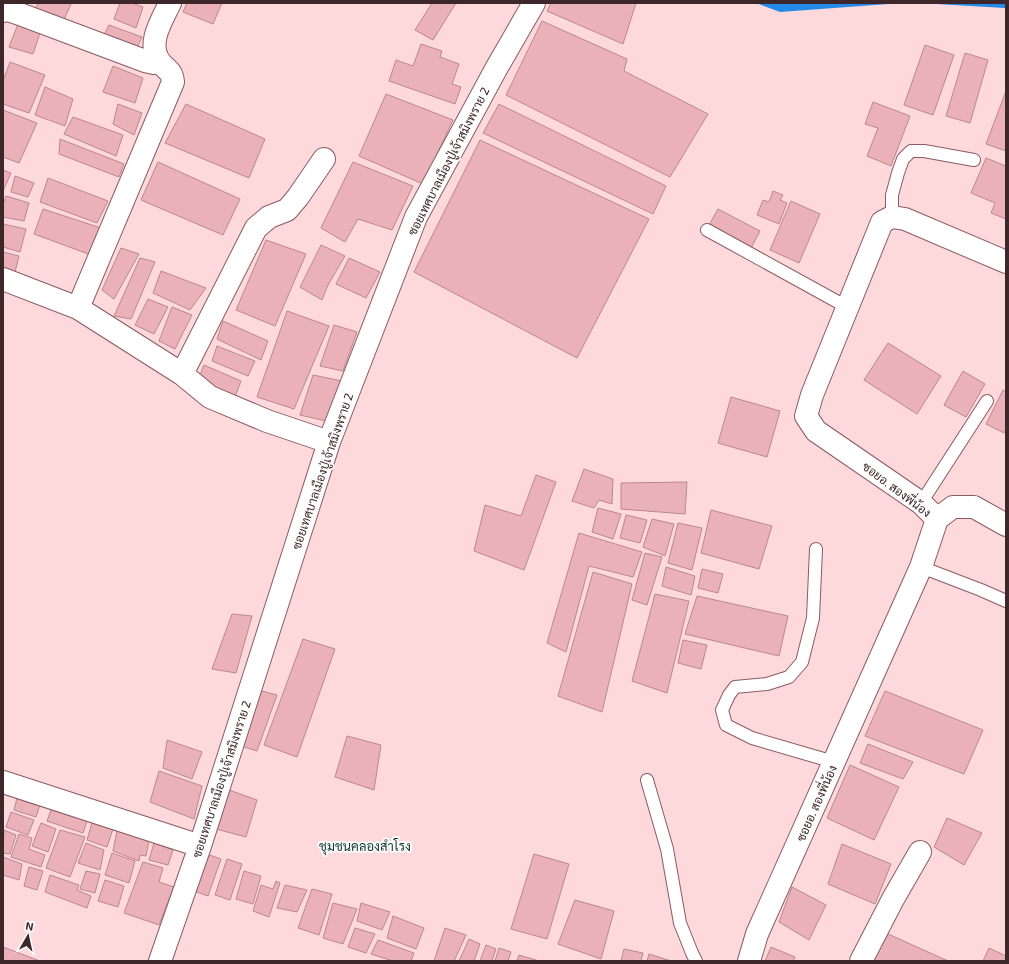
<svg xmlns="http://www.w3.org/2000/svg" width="1009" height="964" viewBox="0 0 1009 964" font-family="'Exo 2',Sarabun,sans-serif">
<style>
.water{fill:#238ae9}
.building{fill:#eab2b8;stroke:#bc878c}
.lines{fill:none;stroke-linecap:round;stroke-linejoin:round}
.service-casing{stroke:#8c5a60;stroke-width:14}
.minor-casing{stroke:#8c5a60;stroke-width:24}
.service{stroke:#fff;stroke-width:12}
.minor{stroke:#fff;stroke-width:22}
.labels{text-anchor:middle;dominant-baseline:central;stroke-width:3.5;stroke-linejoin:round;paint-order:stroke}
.street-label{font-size:12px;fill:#3d272a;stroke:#fff}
.neighbourhood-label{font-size:13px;fill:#133634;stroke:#fff}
</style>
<rect width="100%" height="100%" fill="#fdd9dc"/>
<path class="water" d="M756 3H902L780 12Z
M919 3H1006V9L1005 8Z"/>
<path class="building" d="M38 3H68L71 4 63 22 35 11Z
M120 3H132L143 7 136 28 114 19Z
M187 3H222L213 24 183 12Z
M432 3H456L433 40 415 30Z
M551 3H636L623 44 547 11Z
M542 21 627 59 624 71 708 114 670 177 506 95Z
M18 24 41 30 33 54 9 47Z
M109 25 142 37 136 50 102 39Z
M421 44 442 51 440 57 459 64 452 84 461 87 455 104 389 81 396 60 413 66Z
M925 45 954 55 933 115 904 105Z
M965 53 988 60 970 123 946 116Z
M10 62 45 75 29 113 3 104V81Z
M113 66 143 78 135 103 103 92Z
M45 87 73 99 65 126 35 115Z
M1006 91V151L986 144Z
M386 94 453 120 423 184 359 156Z
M873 102 910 116 891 166 867 156 878 128 865 124Z
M118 104 142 113 134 135 113 124Z
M186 104 265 139 249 178 165 143Z
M499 104 666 186 653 214 483 133Z
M3 110 37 123 19 163 3 157Z
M73 117 123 135 116 156 64 134Z
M60 139 124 164 119 177 59 154Z
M480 140 649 219 577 358 414 272Z
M986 158 1006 166V219L991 213 995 203 971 193Z
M158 162 240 199 223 235 141 200Z
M353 162 413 186 392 230 358 219 345 242 321 228Z
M3 170 11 173 3 191Z
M15 176 34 183 28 197 11 192Z
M48 178 108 201 97 223 40 202Z
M773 191 783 195 780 200 787 203 779 224 757 215 763 200 769 202Z
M6 196 29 203 24 221 3 217V205Z
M791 201 820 214 799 263 770 250Z
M43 209 101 228 91 255 34 234Z
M718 209 760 231 750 250 708 227Z
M3 224 26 229 20 252 3 247Z
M266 240 306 254 275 326 236 310Z
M321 245 345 256 328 285 322 300 300 287Z
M121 248 139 254 114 299 102 290Z
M3 252 19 256 14 276 3 272Z
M140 258 155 262 131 319 114 316Z
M349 258 380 272 366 298 336 284Z
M161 271 206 288 190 310 153 293Z
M148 299 168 307 154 334 135 325Z
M172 307 192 315 175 349 159 341Z
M287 311 329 326 294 409 257 397Z
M223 321 268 341 261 360 217 339Z
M334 325 357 332 343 371 320 366Z
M888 343 941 376 917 414 864 380Z
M217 346 255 361 248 376 212 361Z
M204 365 241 381 235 397 198 380Z
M963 371 985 384 966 417 944 405Z
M313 375 342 381 326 421 300 415Z
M1003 390 1006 392V429L1004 433 986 424Z
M731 397 780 411 767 457 718 443Z
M584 469 613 479 612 504 599 500 594 508 572 501Z
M536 475 556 482 524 570 474 551 485 505 521 516Z
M687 482 685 514 621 509V483Z
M598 508 621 514 613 539 592 532Z
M711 510 772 526 759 569 701 553Z
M626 515 647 520 640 543 620 538Z
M652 519 674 524 665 556 643 547Z
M678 523 702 528 692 570 668 563Z
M579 533 642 552 633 577 589 566 566 652 547 643Z
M645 553 662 557 647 605 632 600Z
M666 567 695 576 691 595 662 586Z
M702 569 723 574 718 593 698 588Z
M593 572 632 584 602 712 558 696Z
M655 594 689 601 667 693 632 681Z
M697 596 788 616 779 656 685 634Z
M232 614 252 616 236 673 212 669Z
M303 639 335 649 297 757 264 745Z
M683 640 707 645 701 669 678 663Z
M258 690 277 695 257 751 241 746Z
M885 691 983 730 964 774 865 736Z
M347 736 381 745 374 790 335 777Z
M167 740 202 752 192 779 163 768Z
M868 744 913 762 903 779 860 763Z
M850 765 899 787 874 840 827 818Z
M159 771 202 786 194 819 150 802Z
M229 790 257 800 246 837 216 829Z
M17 798 40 805 36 817 14 810Z
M52 807 88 818 83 833 47 821Z
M11 812 34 820 28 835 6 827Z
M947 818 982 833 964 865 934 847Z
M41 823 56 829 48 852 32 846Z
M92 823 113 829 107 847 87 840Z
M4 830 16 835 10 854 3 853Z
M60 830 85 837 70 877 46 868Z
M117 831 149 840 146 856 140 855 139 861 113 851Z
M19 834 32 838 29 849 45 855 41 867 11 857Z
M86 843 104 850 100 870 78 863Z
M154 843 173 850 168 865 149 860Z
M842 844 891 864 875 904 828 884Z
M112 853 135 861 129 883 105 875Z
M204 853 221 859 208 896 191 890Z
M534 854 569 864 547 939 511 929Z
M3 857 22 864 19 880 3 875Z
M227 859 242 864 230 900 215 895Z
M143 862 163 868 159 882 174 887 159 925 124 913Z
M29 867 43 871 37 890 24 886Z
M86 871 100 874 95 893 80 889Z
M244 871 261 876 253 904 236 899Z
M50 875 79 885 77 890 91 896 87 908 45 892Z
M105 880 124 886 118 907 98 901Z
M276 881 280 883 269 917 253 911 261 885 273 889Z
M285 885 307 890 297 912 277 908Z
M792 887 826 905 809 940 779 922Z
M312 889 332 894 319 935 298 928Z
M575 900 614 911 601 959 558 944Z
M333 903 357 909 343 944 323 938Z
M361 903 390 912 382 930 357 921Z
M393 916 424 928 416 949 387 938Z
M355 928 375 934 366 953 348 947Z
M445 928 466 935 454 961H434Z
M888 934 948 961H873Z
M469 939 480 944 474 961H459Z
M378 940 414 953 411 961H393L371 954Z
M486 945 496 949 492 961H480Z
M3 947 40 961H3Z
M771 947 795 957 793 961H765Z
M499 948 511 952 508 961H495Z
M989 948 1006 956V961H983Z
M624 949 643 953 641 961H621Z
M649 954 671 961H647Z
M519 955 539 961H517Z"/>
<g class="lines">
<g class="service-casing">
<path id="service" d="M892 217V195L898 173 903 159 911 151H924L974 160
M707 230 847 307
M921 503 987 401
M816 549 813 618 802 662 789 677 767 684 735 687 729 695 722 710 726 725 752 738 834 762
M921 567 981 590 1006 601
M647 780 667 849 680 923 692 953 696 961"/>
</g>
<g class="minor-casing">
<path id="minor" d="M3 11 8 10 17 13 145 61 154 63 160 62
M3 279 78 308 182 374 210 397 267 421 329 442
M78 308 173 82C172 70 167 71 160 62 146 44 162 20 170 3
M182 374 256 228 269 217 287 210 298 197 324 159
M937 519 953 507H974L1006 525
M3 782 200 846
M160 961 200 846 329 442 416 217 496 69 534 3
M749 961 757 934 921 567 937 519 921 503 816 431 806 416 812 395 882 222 892 217 905 219 1006 262
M861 961 893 899 920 852"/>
</g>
<use href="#service" class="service"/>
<use href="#minor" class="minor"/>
</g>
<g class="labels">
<g class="street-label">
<text transform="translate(448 161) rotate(-63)">ซอยเทศบาลเมืองปู่เจ้าสมิงพราย 2</text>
<text transform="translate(322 471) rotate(-71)">ซอยเทศบาลเมืองปู่เจ้าสมิงพราย 2</text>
<text transform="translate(897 489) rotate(37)">ซอยอ. สองพี่น้อง</text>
<text transform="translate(221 779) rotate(-72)">ซอยเทศบาลเมืองปู่เจ้าสมิงพราย 2</text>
<text transform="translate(816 803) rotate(-66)">ซอยอ. สองพี่น้อง</text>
</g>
<g class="neighbourhood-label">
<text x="365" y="846">ชุมชนคลองสำโรง</text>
</g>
</g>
<rect width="1009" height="964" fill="none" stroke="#3d272a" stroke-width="8"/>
<g transform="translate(28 936) rotate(9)" stroke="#ffffff" stroke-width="3" paint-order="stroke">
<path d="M0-3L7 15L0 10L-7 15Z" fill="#3d272a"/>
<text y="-6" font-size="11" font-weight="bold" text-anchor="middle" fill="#3d272a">N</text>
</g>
</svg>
